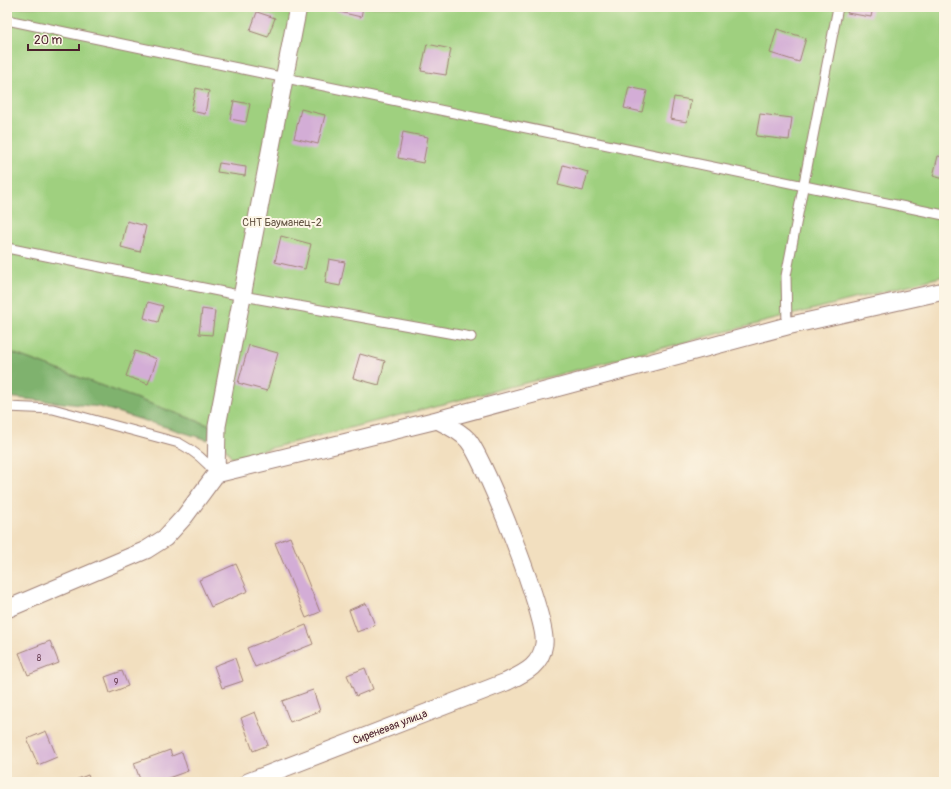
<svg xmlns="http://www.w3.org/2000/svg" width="951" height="789" viewBox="0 0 951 789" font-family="Pangolin,sans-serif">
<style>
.green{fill:#9fd07f;stroke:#747855}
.forest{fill:#7fb26e;stroke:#64684c}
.building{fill:#d3add6}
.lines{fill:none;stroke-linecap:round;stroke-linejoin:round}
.service-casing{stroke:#9e7f75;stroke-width:11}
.minor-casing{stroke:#9e7f75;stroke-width:19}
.service{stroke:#fff;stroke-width:9}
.minor{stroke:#fff;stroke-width:17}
.labels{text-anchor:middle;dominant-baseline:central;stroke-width:4;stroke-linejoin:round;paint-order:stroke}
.number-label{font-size:9px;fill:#6c4256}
.park-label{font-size:11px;fill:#645444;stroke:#fcf5e5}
.street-label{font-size:11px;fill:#4a1f2b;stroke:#fcf5e5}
</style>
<rect width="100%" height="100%" fill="#fcf5e5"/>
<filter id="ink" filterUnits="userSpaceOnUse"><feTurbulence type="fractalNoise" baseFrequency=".025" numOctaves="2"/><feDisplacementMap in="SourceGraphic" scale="8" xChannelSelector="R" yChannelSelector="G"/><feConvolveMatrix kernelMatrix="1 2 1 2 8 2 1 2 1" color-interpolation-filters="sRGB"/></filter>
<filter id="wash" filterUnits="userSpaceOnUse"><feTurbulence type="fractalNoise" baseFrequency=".012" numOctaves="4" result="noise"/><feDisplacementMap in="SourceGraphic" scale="16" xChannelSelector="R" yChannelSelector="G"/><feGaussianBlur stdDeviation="0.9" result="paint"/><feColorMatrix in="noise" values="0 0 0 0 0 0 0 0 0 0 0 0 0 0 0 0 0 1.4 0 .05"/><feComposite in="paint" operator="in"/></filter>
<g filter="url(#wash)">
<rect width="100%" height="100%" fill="#f2dfbf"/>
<path class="green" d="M7 7H944V276L232 458 211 426 7 351Z"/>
<path class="forest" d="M7 351 211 426 208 440 100 407 7 397Z"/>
<g id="blocks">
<path class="building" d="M336 7H363L361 17 335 11Z
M849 7H873L871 17 847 13Z
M257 12 275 18 268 37 250 31Z
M777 29 806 38 799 62 770 53Z
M427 44 451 49 446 75 421 71Z
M629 87 647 91 642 112 624 108Z
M196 88 209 91 205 114 191 111Z
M674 97 691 100 687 122 670 119Z
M234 101 250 104 246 122 230 119Z
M301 109 325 115 318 144 294 138Z
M760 114 792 118 789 140 756 136Z
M403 132 428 137 423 163 398 158Z
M938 156 944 157V179L933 176Z
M219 163 246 167 245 176 217 172Z
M563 165 588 172 583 191 558 185Z
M127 221 146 226 140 252 121 247Z
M281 236 311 244 305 269 275 262Z
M329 259 345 262 340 286 325 283Z
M148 302 163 306 158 322 144 318Z
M202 309 215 311 212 335 199 334Z
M249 345 278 353 267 391 238 383Z
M135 351 157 359 148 384 126 376Z
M360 354 385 361 379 385 353 378Z
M290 537 320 612 306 618 275 543Z
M236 564 248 591 211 607 199 580Z
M366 603 375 625 357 632 349 610Z
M306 625 313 644 255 667 247 648Z
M50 641 59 663 28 675 19 653Z
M235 658 243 681 222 688 214 666Z
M365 668 373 689 356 696 347 675Z
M122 671 128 686 110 693 105 677Z
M313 690 320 711 290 722 282 701Z
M255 712 268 745 253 751 241 718Z
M46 731 57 757 38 765 27 739Z
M170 750 172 756 182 752 188 771 157 782H141L134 763Z
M88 775 91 782H70Z"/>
</g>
</g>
<g filter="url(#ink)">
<use href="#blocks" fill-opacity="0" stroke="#9e7f75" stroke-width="1"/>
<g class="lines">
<g class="service-casing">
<path id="service" d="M7 20 944 215
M7 248 243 296 471 337
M787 326 786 276 838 7
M7 407 53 409 179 443C194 451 205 459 215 473"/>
</g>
<g class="minor-casing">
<path id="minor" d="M437 420 787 326 944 291
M216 474 437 420C447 425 460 431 468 440 485 460 548 619 544 644 541 666 524 673 506 682L248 782
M7 609 146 550 165 538 185 516 216 474 217 426 298 7"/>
</g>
<use href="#service" class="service"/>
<use href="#minor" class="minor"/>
</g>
</g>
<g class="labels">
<g class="number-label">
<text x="39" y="658">8</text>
<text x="116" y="682">9</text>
</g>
<g class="park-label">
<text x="282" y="222">СНТ Бауманец-2</text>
</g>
<g class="street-label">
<text transform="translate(390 727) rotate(-21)">Сиреневая улица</text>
</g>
</g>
<rect width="951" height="789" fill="none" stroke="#fcf5e5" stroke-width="24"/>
<path d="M28 44v6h51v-6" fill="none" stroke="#4a1f2b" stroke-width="2"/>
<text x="34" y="44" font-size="12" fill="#4a1f2b" stroke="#fcf5e5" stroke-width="3" paint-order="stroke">20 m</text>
</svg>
